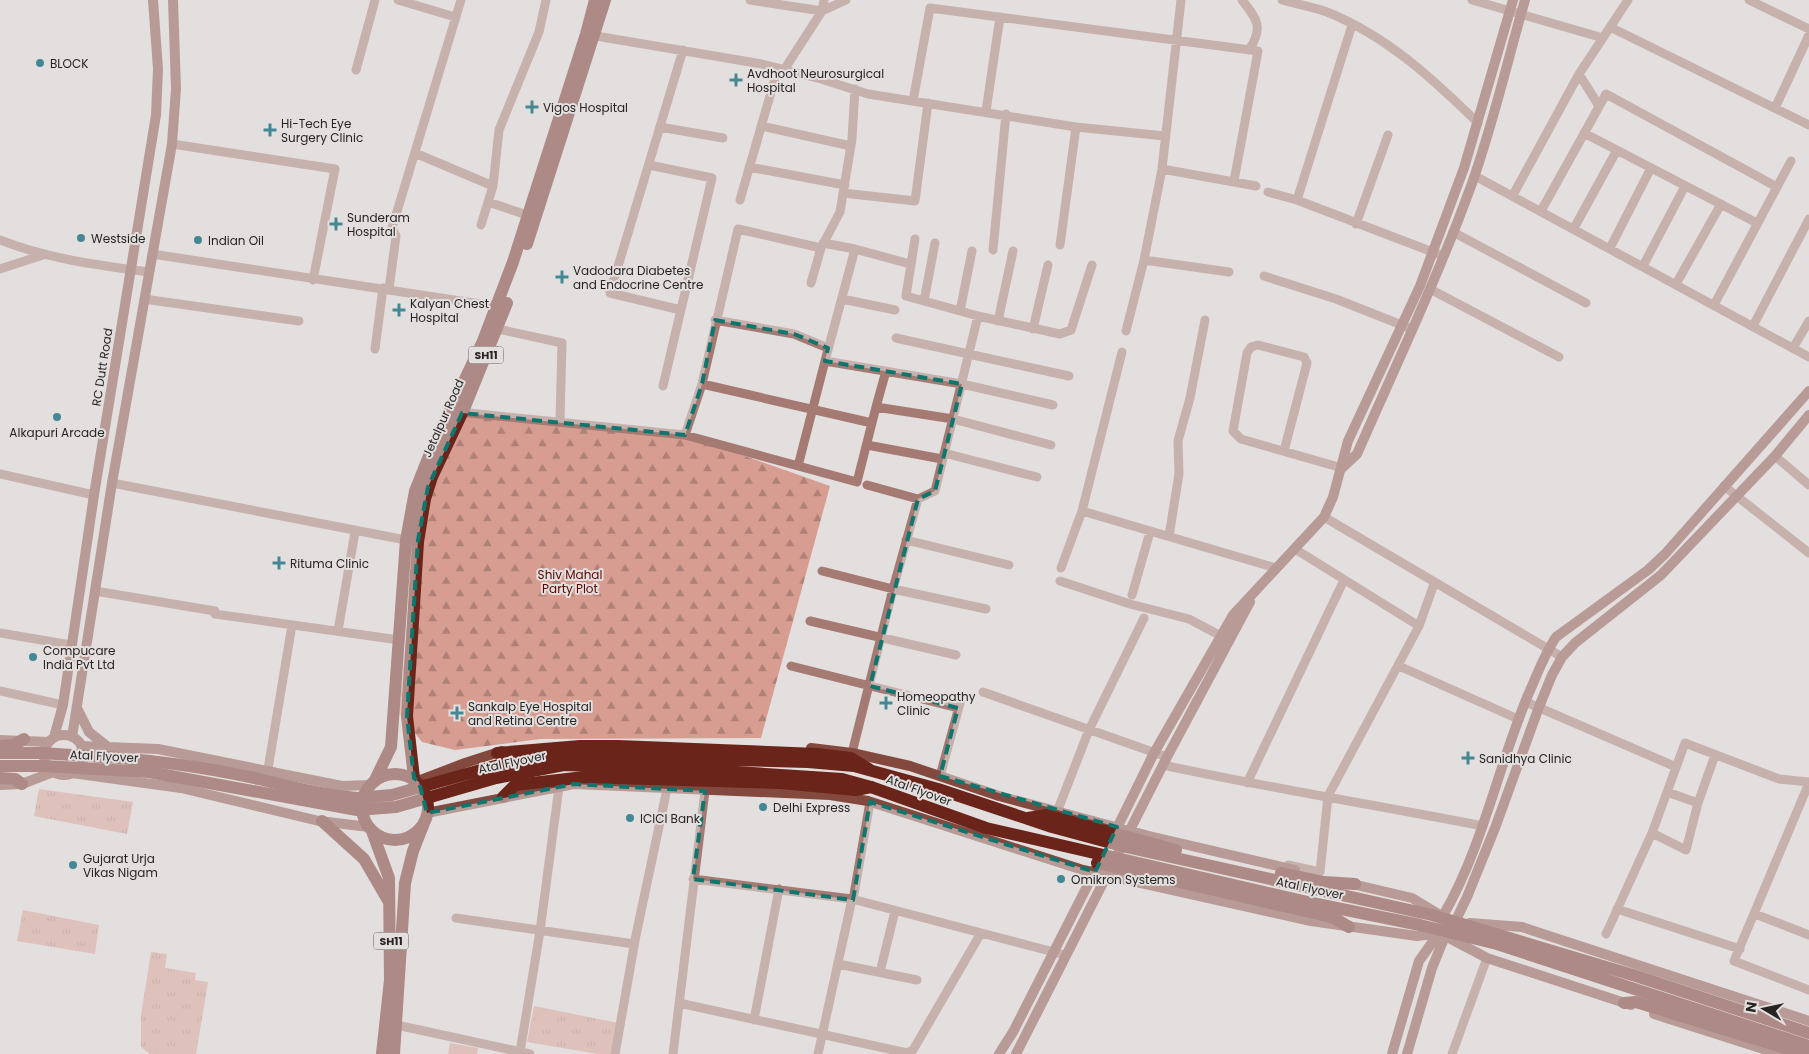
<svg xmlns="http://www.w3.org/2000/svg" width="1809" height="1054" viewBox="0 0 1809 1054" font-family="Poppins,sans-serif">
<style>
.grass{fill:url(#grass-tufts)}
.forest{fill:url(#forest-firs)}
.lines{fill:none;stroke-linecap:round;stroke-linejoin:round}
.street{stroke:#a47a72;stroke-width:9}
.secondary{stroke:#83493f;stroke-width:10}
.primary{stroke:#6a2419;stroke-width:12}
.primary-bridge{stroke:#6a2419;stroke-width:12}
.marked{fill:none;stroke:#0f766e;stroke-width:4;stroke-dasharray:10 6;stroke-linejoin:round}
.poi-dot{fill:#438894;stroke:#e3dfde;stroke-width:2}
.labels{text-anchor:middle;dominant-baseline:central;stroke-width:4;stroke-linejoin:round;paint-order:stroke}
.shield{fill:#e3dfde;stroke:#5f5d5c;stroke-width:1}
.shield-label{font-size:11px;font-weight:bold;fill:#262524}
.poi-label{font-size:12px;fill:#262524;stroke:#e3dfde;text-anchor:start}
.street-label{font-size:12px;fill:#262524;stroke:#e3dfde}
.park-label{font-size:12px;fill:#5d0500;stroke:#e3dfde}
</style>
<defs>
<pattern id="grass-tufts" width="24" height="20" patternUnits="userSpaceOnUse" patternTransform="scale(1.25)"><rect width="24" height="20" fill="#d89d91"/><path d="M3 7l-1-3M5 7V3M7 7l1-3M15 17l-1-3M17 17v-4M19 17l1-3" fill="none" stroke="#af8076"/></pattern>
<pattern id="forest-firs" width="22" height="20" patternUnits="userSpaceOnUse" patternTransform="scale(1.25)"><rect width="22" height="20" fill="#d89d91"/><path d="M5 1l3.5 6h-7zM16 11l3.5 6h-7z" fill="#af8076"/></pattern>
</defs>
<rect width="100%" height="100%" fill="#e3dfde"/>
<path class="grass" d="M39 789 133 802 127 834 34 816Z
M23 910 99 925 95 954 17 941Z
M151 952 167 954 165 968 196 973 195 980 208 982 196 1054H150L141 1047V1015Z
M534 1006 618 1023 612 1054H598L527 1042Z
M450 1043 478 1048 477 1054H448Z"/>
<path class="forest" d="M459 410 685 435 830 486 761 738 540 739 455 750 422 742 399 713 416 534Z"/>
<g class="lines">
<path class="street" d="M398 0 455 17
M750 0 822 11 846 0
M1242 0C1257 19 1264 27 1249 50
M1282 0C1297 4 1313 7 1327 12 1387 36 1433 79 1478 123
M1472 0 1603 38
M1749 0 1809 29
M1610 27 1809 125
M590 35 762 64 821 79 868 94 1076 127 1165 136
M356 70 375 0
M784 70 822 11 824 0
M1579 74 1599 106
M913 101 930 8 1258 51 1234 181
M1775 108 1809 35
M986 111 1000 17
M761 126 851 146
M660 127 723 138
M1584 133 1757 223
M172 144 335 169 313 280
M415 153 493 186 481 225
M649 165 712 178 663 386
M749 167 845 185
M1162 169 1256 186
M1475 176 1809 357
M493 186 499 130 539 32 546 0
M1268 192 1297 200 1443 256
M843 193 915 201 928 103
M1513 195 1579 74 1628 0
M740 200 778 68
M1297 200 1352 25
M488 202 527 215
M1541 211 1606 94 1777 187
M1356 224 1388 135
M1574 228 1617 150
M1453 232 1586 303
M915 239 906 296 978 316 1060 334 1071 330 1092 265
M0 240C48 259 98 265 148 272
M823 243 855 249 825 361 962 384 1053 405
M1060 245 1076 127
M1610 248 1651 168
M855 249 910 264
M993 250 1006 114
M152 254 500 307
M1144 260 1229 272
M1643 266 1685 186
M0 269 43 255
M1264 276 1336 299 1412 329
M811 283 821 248 840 212 852 139 855 89
M1676 284 1721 204
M389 289 396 236 392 228 461 0
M1430 289 1559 357
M144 299 299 321
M842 299 895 310
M924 301 935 243
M1714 305 1791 161
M681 310 610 293 683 50
M960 311 972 251
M715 320 794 334 828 348
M998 321 1013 251
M1753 326 1809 219
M493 328 562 343 560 421
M1033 329 1048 265
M1126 331 1144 260 1162 169 1181 0
M896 338 1069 376
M1793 348 1809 321
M375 349 383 288
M702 384 872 423
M876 407 886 371
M459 412 685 435 857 482 876 407 953 419 1051 445
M685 435 702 384 738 229 821 248
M867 445 942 459
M1284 451 1307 363 1304 357 1258 345 1251 347 1247 353 1233 431 1241 439 1342 468
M944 453 1037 477
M1775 456 1809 485
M798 466 825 361
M0 474 94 495
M112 483 411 541
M867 485 918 499 935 491 978 316
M1724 486 1809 553
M1082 511 1276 568
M1324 517 1562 657
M1169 536 1179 474 1178 441 1190 398 1205 320
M906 540 1009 565
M1295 549 1419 626
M1061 568 1082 511 1122 352
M822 571 893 589 986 609
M1060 581 1130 604 1189 619 1221 636
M95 591 215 611
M1132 595 1150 532
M215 614 399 640
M810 621 956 655
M338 631 355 532
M0 633 71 645
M791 666 958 708
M1399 666 1518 719
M0 691 63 705
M983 692 1167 757
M1526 702 1676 767
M852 753 893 589 918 499
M1163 765C1269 788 1376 805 1483 826
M268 769 292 625
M940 776 962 696
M1247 783 1344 580
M1809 783 1734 961 1809 990
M1667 792 1698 803
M1057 812 1089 730 1144 618
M1652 833 1686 850 1698 803 1715 755
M1288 865 1320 872 1328 796 1419 626 1434 584
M693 879 852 899 1065 955
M853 900 870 802
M1617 909 1740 949
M1755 914 1809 935
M456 918 634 944
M1606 934 1652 833 1685 743 1779 779 1809 782
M838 964 917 980
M880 972 895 911
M679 1003 907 1053 913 1050 981 933
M754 1020 779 889
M392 1024 530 1054
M520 1052 540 931 559 787
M615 1054 636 935 667 789
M673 1054 705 791
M818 1054 852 899
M1452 1054 1487 958"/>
<path class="secondary" d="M1342 468 1357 454C1396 365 1438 277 1471 186 1493 125 1507 62 1525 0
M77 708 89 732 108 747
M44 755a20 20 0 1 1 40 0a20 20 0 1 1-40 0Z
M54 737 63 705 94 495 156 115 158 69 153 0
M72 737 112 483 172 144 176 89 173 0
M0 740 49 742
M81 746 158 749 342 786 370 785
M811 748 852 753 910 766 999 796 1149 836 1295 870
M72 773 181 788 319 821 369 827
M418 781 465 763 502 751
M0 785 22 784 53 772
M427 813 574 784 830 795 868 801 1083 870 1311 921 1417 936 1433 934
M1111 840 1154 753 1233 615 1324 517 1333 497 1348 441 1420 286 1464 168 1513 0
M1348 883 1412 898 1440 915
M1444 914C1483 846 1498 767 1528 695 1537 675 1544 655 1556 637L1648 570 1665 554 1809 391
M1456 920 1467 897 1495 828 1539 707 1552 675 1562 657 1575 643 1661 575 1775 456 1809 415
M1470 923 1522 927 1809 1021
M1451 939 1487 958 1631 1005
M1654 1014 1779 1054
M999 1054 1013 1032 1102 857
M1016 1054 1167 757 1250 602
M1392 1054 1419 961 1436 937
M1407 1054 1432 968 1443 941"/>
<path class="primary" d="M527 244 605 0
M0 746 14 745 24 739
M0 753H41
M497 753 580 746H618L817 754 851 758 869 769
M88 756C147 759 206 767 263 780 294 788 324 795 357 798
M0 766H44
M362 807a33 33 0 1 1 66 0a33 33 0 1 1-66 0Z
M0 778 15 779 22 784
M414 778 407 716 418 542 425 499 432 477 464 409 507 303
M374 782 391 747 406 540 415 491 431 451 483 341 513 262 586 34 595 0
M503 797 515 785 584 777 780 783 856 790 871 787
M322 821 364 859 389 902
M372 831 389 878 390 980 382 1054
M1324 882 1355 884
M1323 915 1334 918 1349 927
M1624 1003 1636 1002 1804 1054
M394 1054 405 883 413 851 424 823"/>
<path class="primary-bridge" d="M41 753 88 756
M44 766 149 772 357 810 396 807 496 778 564 765 705 770 842 779 871 787 986 828 1312 903 1420 925 1497 944 1809 1046
M357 798 392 795 502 764 567 755 808 762 854 766 938 789 1052 827 1126 847 1432 915 1636 976 1809 1033
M1028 818 1046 815 1176 850
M1097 863 1323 915
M1281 873 1324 882"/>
</g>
<path d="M0 0H1809V1054H0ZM715 320 794 334 828 348 825 361 962 384 935 491 918 499 870 686 958 708 940 776 1117 827 1095 872 870 802 853 900 693 879 705 791 574 784 427 813 419 782 414 778 407 716 418 540 428 487 462 413 685 435 702 384Z" fill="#e3dfde" fill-opacity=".55" fill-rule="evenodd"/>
<path class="marked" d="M715 320 794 334 828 348 825 361 962 384 935 491 918 499 870 686 958 708 940 776 1117 827 1095 872 870 802 853 900 693 879 705 791 574 784 427 813 419 782 414 778 407 716 418 540 428 487 462 413 685 435 702 384Z"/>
<g class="poi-dot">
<circle cx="40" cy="63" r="5"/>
<path d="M733.5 72.5h5v5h5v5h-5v5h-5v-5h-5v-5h5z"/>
<path d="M529.5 99.5h5v5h5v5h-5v5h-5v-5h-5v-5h5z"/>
<path d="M267.5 122.5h5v5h5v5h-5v5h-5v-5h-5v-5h5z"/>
<path d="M333.5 216.5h5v5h5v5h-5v5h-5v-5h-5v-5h5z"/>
<circle cx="81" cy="238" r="5"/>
<circle cx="198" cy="240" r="5"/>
<path d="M559.5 269.5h5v5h5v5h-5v5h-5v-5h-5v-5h5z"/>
<path d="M396.5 302.5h5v5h5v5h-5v5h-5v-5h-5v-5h5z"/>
<circle cx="57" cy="417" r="5"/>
<path d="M276.5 555.5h5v5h5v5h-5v5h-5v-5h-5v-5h5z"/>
<circle cx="33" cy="657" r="5"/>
<path d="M883.5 695.5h5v5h5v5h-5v5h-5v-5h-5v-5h5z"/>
<path d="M454.5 705.5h5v5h5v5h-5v5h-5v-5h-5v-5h5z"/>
<path d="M1465.5 750.5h5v5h5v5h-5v5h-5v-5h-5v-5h5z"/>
<circle cx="763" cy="807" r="5"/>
<circle cx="630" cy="818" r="5"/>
<circle cx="73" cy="865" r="5"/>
<circle cx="1061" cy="879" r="5"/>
</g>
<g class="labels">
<g class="shield">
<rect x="468.5" y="346.5" width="35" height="17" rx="4"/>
<rect x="373.5" y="932.5" width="35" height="17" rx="4"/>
</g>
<g class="shield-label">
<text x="486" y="355">SH11</text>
<text x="391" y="941">SH11</text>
</g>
<g class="poi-label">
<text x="50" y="63">BLOCK</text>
<text x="747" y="73">Avdhoot Neurosurgical<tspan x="747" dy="14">Hospital</tspan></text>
<text x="543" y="107">Vigos Hospital</text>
<text x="281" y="123">Hi-Tech Eye<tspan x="281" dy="14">Surgery Clinic</tspan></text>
<text x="347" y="217">Sunderam<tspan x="347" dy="14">Hospital</tspan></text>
<text x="91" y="238">Westside</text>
<text x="208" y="240">Indian Oil</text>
<text x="573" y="270">Vadodara Diabetes<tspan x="573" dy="14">and Endocrine Centre</tspan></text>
<text x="410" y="303">Kalyan Chest<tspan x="410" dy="14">Hospital</tspan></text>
<text x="57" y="432" text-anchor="middle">Alkapuri Arcade</text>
<text x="290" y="563">Rituma Clinic</text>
<text x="43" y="650">Compucare<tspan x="43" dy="14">India Pvt Ltd</tspan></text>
<text x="897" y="696">Homeopathy<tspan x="897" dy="14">Clinic</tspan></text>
<text x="468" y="706">Sankalp Eye Hospital<tspan x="468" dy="14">and Retina Centre</tspan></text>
<text x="1479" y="758">Sanidhya Clinic</text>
<text x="773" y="807">Delhi Express</text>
<text x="640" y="818">ICICI Bank</text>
<text x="83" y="858">Gujarat Urja<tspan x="83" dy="14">Vikas Nigam</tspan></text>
<text x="1071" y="879">Omikron Systems</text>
</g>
<g class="street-label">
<text transform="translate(102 367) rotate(-81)">RC Dutt Road</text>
<text transform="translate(443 418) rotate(-66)">Jetalpur Road</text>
<text transform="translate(104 756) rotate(3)">Atal Flyover</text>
<text transform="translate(512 762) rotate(-12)">Atal Flyover</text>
<text transform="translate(919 790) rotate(20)">Atal Flyover</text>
<text transform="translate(1310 888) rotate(12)">Atal Flyover</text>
</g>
<g class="park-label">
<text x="570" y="574">Shiv Mahal<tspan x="570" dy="14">Party Plot</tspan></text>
</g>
</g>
<g transform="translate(1764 1009) rotate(279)" stroke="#e3dfde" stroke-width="4" paint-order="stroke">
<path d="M0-4L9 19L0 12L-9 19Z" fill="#262524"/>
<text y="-8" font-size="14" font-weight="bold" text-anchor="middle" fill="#262524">N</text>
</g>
</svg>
